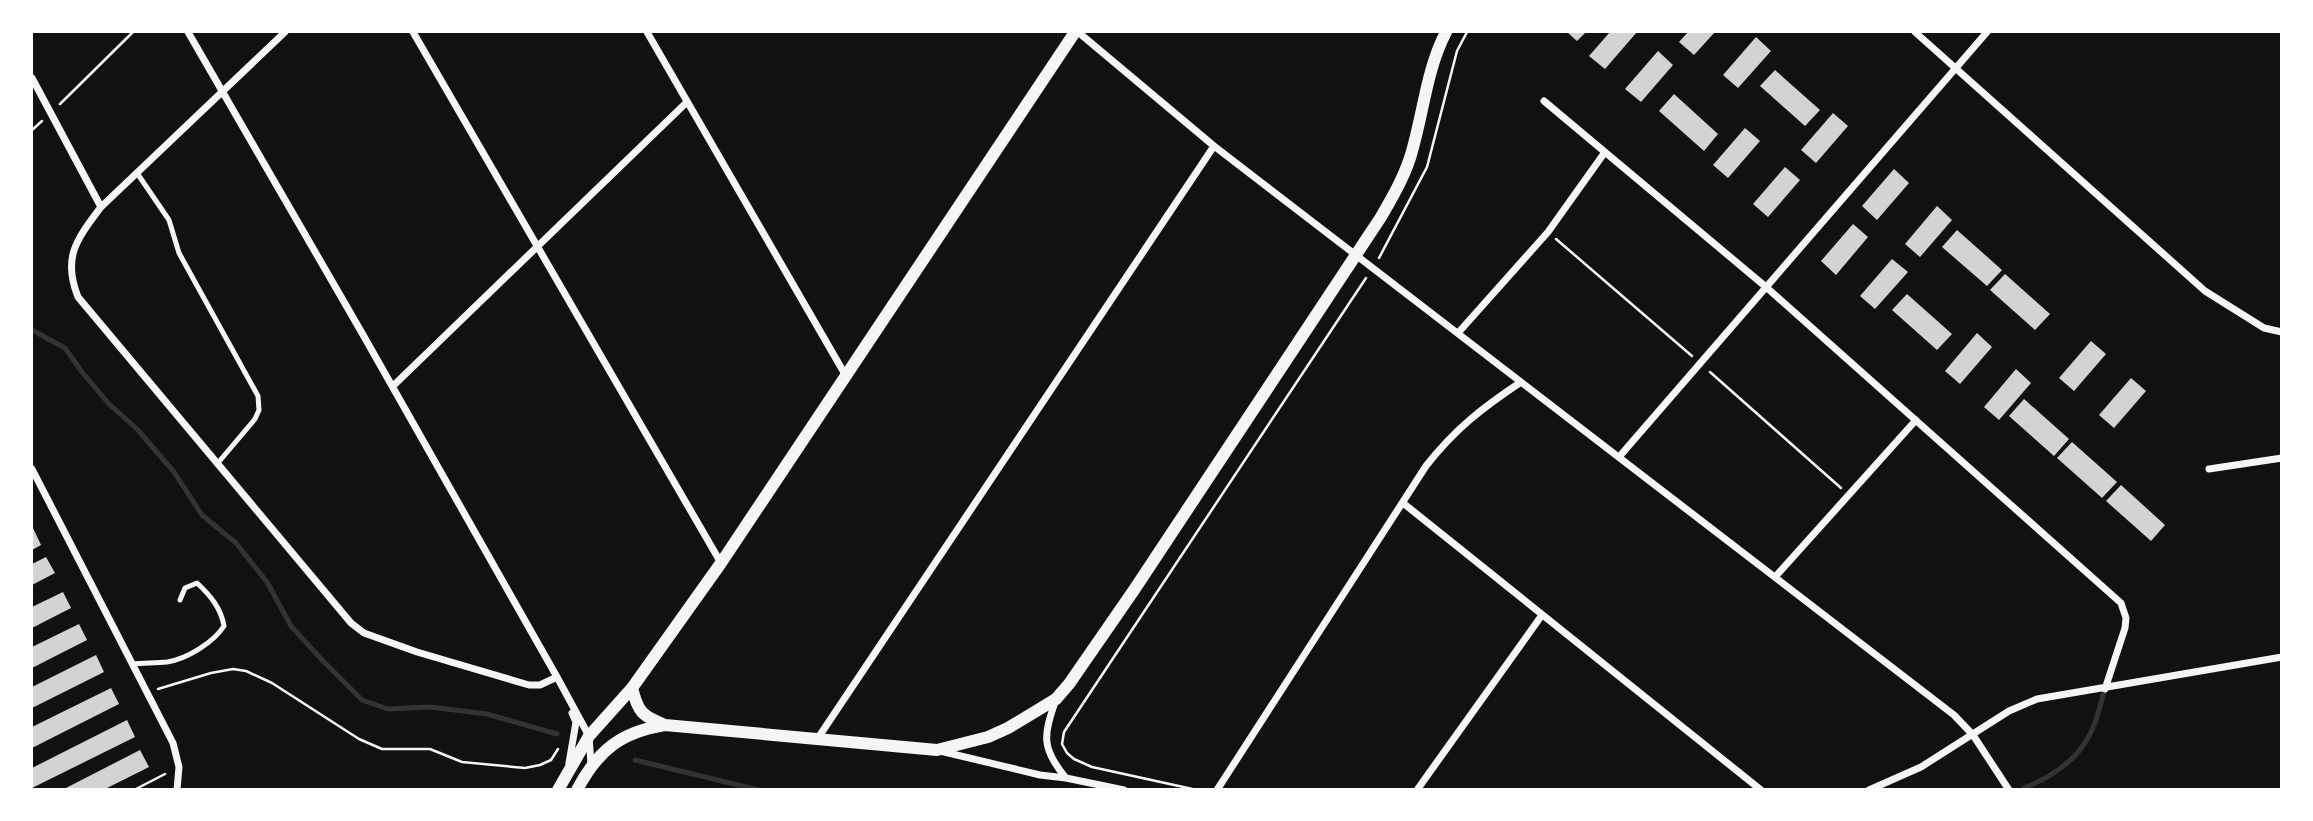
<svg xmlns="http://www.w3.org/2000/svg" width="2313" height="821" viewBox="0 0 2313 821" font-family="Merriweather,serif">
<style>
.lines{fill:none;stroke-linecap:round;stroke-linejoin:round}
.stream{stroke:#333;stroke-width:5}
.building{fill:#d3d3d3}
.path{stroke:#f5f5f5;stroke-width:2.5}
.service{stroke:#f5f5f5;stroke-width:5}
.minor{stroke:#f5f5f5;stroke-width:7}
.tertiary{stroke:#f5f5f5;stroke-width:12}
</style>
<rect width="100%" height="100%" fill="#111"/>
<g class="lines">
<path class="stream" d="M32 330 65 348 82 372 109 404 137 429 174 472 202 515 236 543 267 582 291 626 324 662 362 700 388 709 430 707 487 714 557 734
M635 760 759 790
M2024 788C2049 778 2076 761 2089 736 2097 723 2100 704 2105 689"/>
</g>
<path class="building" d="M1567 32H1586L1577 41Z
M1610 32H1637L1605 69 1589 56Z
M1688 32H1715L1694 55 1679 42Z
M1756 37 1771 51 1738 88 1723 75Z
M1658 51 1673 65 1641 102 1625 89Z
M1775 70 1820 110 1805 126 1760 86Z
M1674 94 1718 134 1704 151 1659 111Z
M1833 113 1848 126 1816 163 1801 150Z
M1745 128 1760 141 1728 178 1713 165Z
M1785 167 1800 180 1768 217 1753 204Z
M1894 169 1909 183 1877 220 1862 206Z
M1937 206 1952 220 1920 257 1905 244Z
M1853 224 1868 237 1836 275 1821 261Z
M1957 230 2002 270 1987 286 1942 247Z
M1892 259 1908 272 1875 309 1860 296Z
M2005 274 2050 314 2035 330 1990 290Z
M1907 294 1952 334 1937 350 1892 310Z
M1977 333 1992 347 1960 384 1945 371Z
M2091 341 2106 354 2074 391 2059 378Z
M2016 369 2031 383 1999 420 1984 407Z
M2131 378 2146 391 2114 428 2099 415Z
M2024 399 2069 439 2054 456 2009 416Z
M2072 442 2117 482 2102 498 2057 458Z
M2121 485 2165 525 2151 541 2106 501Z
M32 526 41 545 32 550Z
M46 557 55 573 32 585V564Z
M63 592 71 608 32 628V607Z
M79 624 87 640 32 668V647Z
M96 655 104 672 32 708V687Z
M111 688 119 704 32 748V727Z
M127 720 135 737 32 788V768Z
M140 750 149 767 103 790H62Z"/>
<g class="lines">
<path class="path" d="M60 104 133 32
M32 130 42 121
M1556 239 1692 356
M1379 258 1427 167 1457 51 1467 32
M1710 372 1841 488
M158 689 211 673 233 669 246 671 272 683 359 739 382 749H430L462 762 525 768 540 765 551 760 558 749
M134 790 165 774
M1197 790 1092 767 1074 759 1067 753 1062 744 1064 732 1366 278"/>
<path class="service" d="M137 173 169 220 179 253 258 396 259 410 255 419 217 464
M132 664C144 663 156 663 167 662 187 659 214 642 224 626 221 608 210 595 197 583L185 588 180 600"/>
<path class="minor" d="M188 32 362 333 557 677 589 736 591 764
M285 32 101 207C77 239 62 257 78 297L351 623 364 633 417 652 529 685H540L557 677
M413 32 721 563
M647 32 846 376
M1078 32 1214 146 1954 715 1973 735 2009 790
M1915 32 2205 291 2264 328 2282 332
M32 78 101 207
M1544 101 1766 287 2121 603 2126 618 2125 628 2105 689
M1458 333 1548 232 1605 152
M393 386 687 102
M1619 457 1987 32
M32 469 173 743 179 767 177 790
M2209 469 2282 458
M1403 503 1761 790
M1776 576 1916 420
M1056 699C1044 735 1040 747 1066 778
M818 738 1214 146
M940 751 1040 775 1066 778 1124 790
M569 763 576 722 572 713
M1217 790 1426 466C1455 429 1482 408 1521 382
M1417 790 1542 615
M1869 790 1921 767 2009 711 2037 699 2282 657"/>
<path class="tertiary" d="M632 688C638 712 642 716 665 725L937 750 988 737 1008 728 1056 699 1069 684 1134 590 1381 217C1392 198 1403 179 1410 158 1423 117 1426 70 1446 32
M558 790 589 736 632 688 721 563 1075 32
M577 790C598 750 621 732 665 725"/>
</g>
<rect width="2313" height="821" fill="none" stroke="#ffffff" stroke-width="66"/>
</svg>
